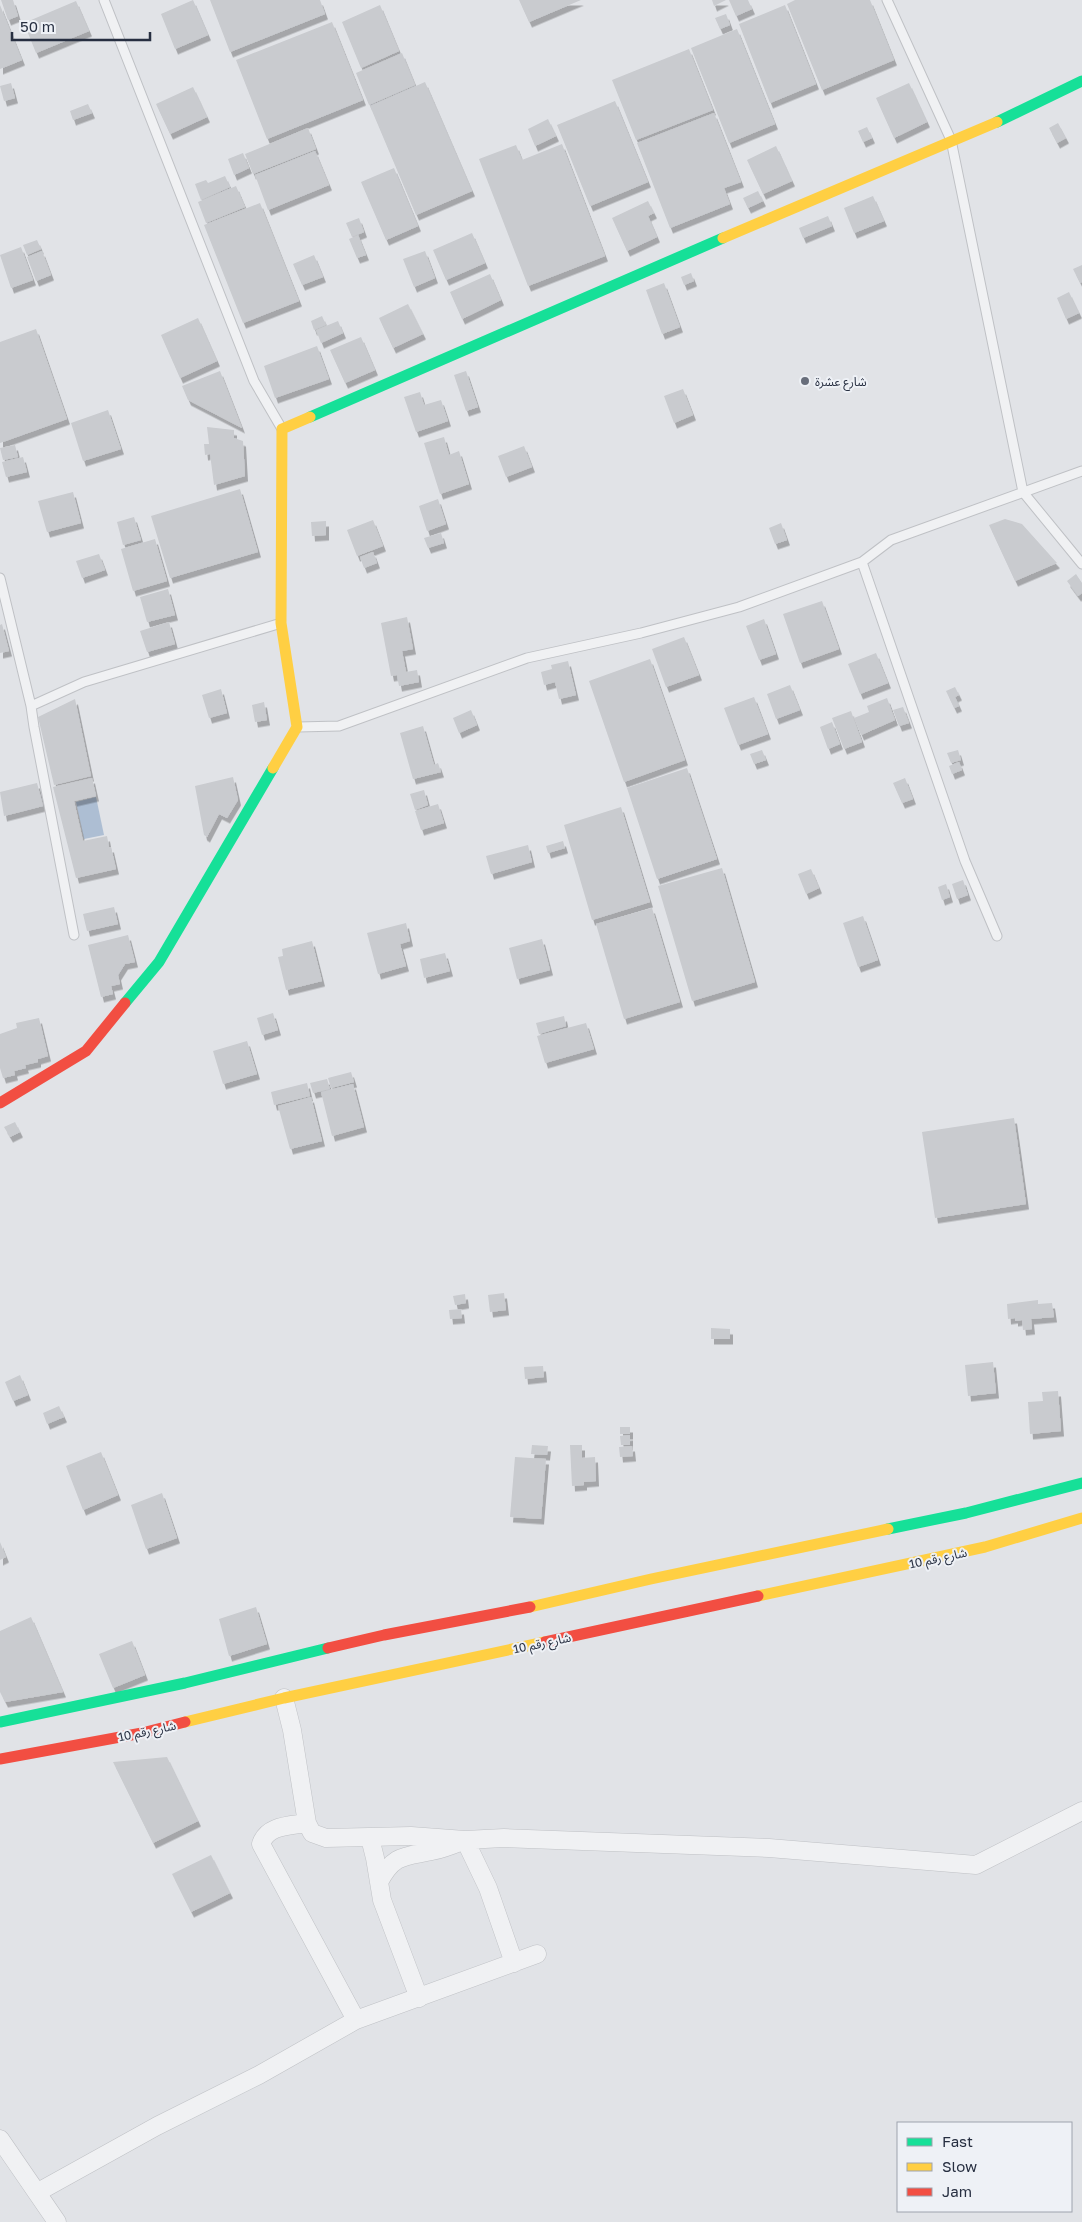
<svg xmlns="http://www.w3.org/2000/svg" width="1082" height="2222" viewBox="0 0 1082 2222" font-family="'Golos Text','Noto Sans Arabic',sans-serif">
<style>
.water{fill:#adbed3}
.building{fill:#c9cbcf;filter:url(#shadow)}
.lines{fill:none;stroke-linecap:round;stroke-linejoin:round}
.lane-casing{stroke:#bfc1c5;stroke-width:11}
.street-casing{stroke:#bfc1c5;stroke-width:19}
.lane{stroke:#f0f1f3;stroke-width:9}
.street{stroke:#f0f1f3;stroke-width:18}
.fast{stroke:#16e098;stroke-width:11}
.slow{stroke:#ffcf43;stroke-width:11}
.jam{stroke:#f24e42;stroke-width:11}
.poi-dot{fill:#686e7b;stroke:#eef1f6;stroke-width:2}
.labels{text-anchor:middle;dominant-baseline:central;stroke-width:4;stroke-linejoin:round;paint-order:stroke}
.poi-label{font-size:12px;fill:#272f41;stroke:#eef1f6;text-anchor:start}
.street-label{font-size:12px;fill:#272f41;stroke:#eef1f6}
</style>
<defs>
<filter id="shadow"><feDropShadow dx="3" dy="5.5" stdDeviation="0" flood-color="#0004"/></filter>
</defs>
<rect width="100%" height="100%" fill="#e1e3e7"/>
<path class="water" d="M96 797 104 835 84 839 76 802Z"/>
<path class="building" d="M1 0H13L18 16 8 20Z
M193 0 208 35 175 49 161 14Z
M210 0H320L325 14 230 52Z
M519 0H581L529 22Z
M712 0H726L714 6Z
M729 0H748L752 9 736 16Z
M795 0H870L894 60 822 90 787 4Z
M76 1 89 31 36 53 24 23Z
M0 5 22 60 0 69Z
M380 5 399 51 361 68 342 22Z
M785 5 816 84 770 103 739 24Z
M726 14 730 25 720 29 715 18Z
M332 22 363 100 267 139 236 60Z
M737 29 775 124 729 143 691 48Z
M689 49 713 110 636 140 612 80Z
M402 53 415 85 369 105 356 73Z
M425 82 472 191 416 215 370 106Z
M11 83 15 98 4 101 0 86Z
M909 83 927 122 894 138 876 98Z
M193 87 207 117 170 134 156 104Z
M615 101 648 182 590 206 557 125Z
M88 104 92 113 73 120 70 111Z
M714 113 741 182 724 188 730 204 670 228 637 143Z
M548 119 556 136 535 146 528 129Z
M1058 123 1066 138 1057 143 1049 128Z
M867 127 872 138 863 142 858 131Z
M308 128 316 149 253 174 245 154Z
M562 144 605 256 528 286 479 159 516 145 522 160Z
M776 146 792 181 763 194 747 160Z
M315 151 329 185 268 210 255 175Z
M243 153 249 168 234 175 228 159Z
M394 168 418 226 386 240 361 182Z
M225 176 230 187 201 200 195 184 206 180 208 183Z
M236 186 245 207 206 223 198 202Z
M758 191 763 201 748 208 743 198Z
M873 196 884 221 854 233 844 208Z
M648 201 654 213 648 216 657 237 627 251 612 218Z
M260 203 299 301 243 323 204 225Z
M828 216 832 226 803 238 799 228Z
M359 218 364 232 352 237 346 223Z
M472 233 485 263 446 280 433 250Z
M358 235 366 255 357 258 349 239Z
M37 240 41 249 27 255 23 245Z
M21 247 33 280 11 288 0 255Z
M42 251 51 275 36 281 27 257Z
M425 251 435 278 414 287 403 259Z
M314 255 323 277 302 285 293 264Z
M1082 265V282L1080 283 1073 269Z
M691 273 694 281 684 285 681 277Z
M490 274 501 300 462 319 450 292Z
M664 283 680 327 662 334 646 290Z
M1069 292 1079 313 1066 319 1057 298Z
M408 304 423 334 393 348 379 318Z
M322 316 326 325 314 330 311 321Z
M198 318 217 361 180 378 161 335Z
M338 321 343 333 321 343 316 330Z
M36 329 67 419 0 443V342Z
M361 337 375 370 345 383 330 350Z
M317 346 329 379 275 398 264 366Z
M220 371 242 428 188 400 182 386Z
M466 371 478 407 466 411 454 375Z
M683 389 693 415 674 423 664 396Z
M420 392 424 405 441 400 448 421 416 432 404 397Z
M108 410 121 449 83 461 71 423Z
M207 427 234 430V438L243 441 245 476 214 485 210 454 205 455 204 444H209Z
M444 437 449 455 459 451 469 484 440 494 424 443Z
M15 445 18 457 3 460 0 448Z
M524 446 532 467 506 477 498 456Z
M23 457 27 472 6 477 2 462Z
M240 489 258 552 170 578 151 516Z
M73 492 81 523 47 532 38 501Z
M438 499 446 524 427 531 419 506Z
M134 517 141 540 123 545 117 522Z
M1005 519 1022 524 1057 563 1015 581 989 525Z
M373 520 383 546 357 556 347 530Z
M326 521V535L312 536 311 522Z
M781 523 787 540 775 544 769 528Z
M441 533 444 543 428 548 424 538Z
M155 539 167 581 133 591 121 549Z
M373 552 377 563 364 568 360 557Z
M99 554 105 570 82 578 76 561Z
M1076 574 1082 583V593L1078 596 1067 581Z
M168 589 175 615 147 622 140 597Z
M822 601 839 649 800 663 783 614Z
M407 617 413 649 402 651 406 672 417 670 419 682 399 686 397 675 391 676 381 623Z
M764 619 776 654 759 660 746 626Z
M169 622 175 644 147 652 140 631Z
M2 624 9 651 0 653V625Z
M684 637 699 675 666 687 652 649Z
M876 653 888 683 860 694 848 664Z
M650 659 685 760 624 782 589 681Z
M568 661 576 695 559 699 555 682 544 685 541 672 552 669 551 665Z
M790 685 800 710 776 719 767 694Z
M955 687 959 695 955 697 959 706 954 708 946 691Z
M221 689 227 713 209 718 202 695Z
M754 697 768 734 738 745 724 708Z
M887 698 895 720 861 735 854 718 869 712 867 706Z
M75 699 91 776 54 785 38 717Z
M264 702 267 720 255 722 252 705Z
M903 707 909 723 899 726 893 710Z
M471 710 477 725 459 733 453 718Z
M851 711 862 742 844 749 832 718Z
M832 722 840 744 828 749 820 727Z
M423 726 434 765 438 763 441 772 413 779 400 733Z
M762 750 766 760 754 764 750 754Z
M958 750 961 760 951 763 947 753Z
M959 762 962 770 952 774 949 766Z
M687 768 717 859 657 879 627 788Z
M233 777 238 800 227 818 219 814 207 837 204 835 195 786Z
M92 778 96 796 74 801 83 841 107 836 109 847H111L116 869 76 878 53 787Z
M905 778 913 799 902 803 893 783Z
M37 783 43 806 4 816 0 792Z
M424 790 428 805 415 810 410 794Z
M438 804 444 823 421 830 415 811Z
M621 807 650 902 592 920 564 825Z
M563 841 565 848 548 853 546 846Z
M528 845 532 862 491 874 486 856Z
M722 868 755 982 692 1001 658 886Z
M811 869 819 888 806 894 798 874Z
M963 880 968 895 957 899 952 884Z
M946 884 950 897 942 900 938 887Z
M114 907 118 924 87 931 83 914Z
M652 908 680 1002 624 1019 596 924Z
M863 916 878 960 858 967 843 923Z
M406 923 410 941 400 944 406 966 378 974 367 933Z
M128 935 135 962 125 964 118 975 120 984 111 986 113 994 101 997 88 945Z
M542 939 550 970 517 979 509 948Z
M312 941 322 981 286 990 278 957 283 956 282 949Z
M445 953 450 971 424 978 420 959Z
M273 1013 278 1030 262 1035 257 1018Z
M564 1016 566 1026 539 1034 536 1023Z
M39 1018 48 1056 38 1059V1062L25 1065 26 1068 14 1071 15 1075 3 1078 0 1068V1034L17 1028 16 1023Z
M586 1023 594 1049 545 1063 537 1036Z
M247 1041 257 1074 223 1084 213 1051Z
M351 1072 354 1082 331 1088 328 1078Z
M327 1079 330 1089 313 1093 310 1083Z
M307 1083 310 1096 274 1105 271 1092Z
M353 1084 364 1127 332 1136 321 1092Z
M311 1097 322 1141 290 1149 278 1106Z
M1014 1118 1026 1204 935 1218 922 1132Z
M15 1122 20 1132 10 1137 4 1127Z
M504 1293 506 1310 490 1312 488 1295Z
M465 1294 466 1303 455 1305 453 1296Z
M1038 1300V1304L1052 1303 1054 1317 1031 1319 1032 1329 1023 1330 1022 1320 1015 1321V1318L1008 1319 1007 1304Z
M461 1309 462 1318 450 1319 449 1310Z
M711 1328 730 1329V1339H711Z
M993 1362 996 1393 968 1396 965 1365Z
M543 1366 544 1377 525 1379 524 1367Z
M20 1375 28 1395 13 1401 5 1382Z
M1058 1391 1061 1431 1030 1434 1028 1402 1043 1401 1042 1392Z
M59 1406 64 1417 47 1424 43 1413Z
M620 1427H630V1434H620Z
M630 1435V1445H621L620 1436Z
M532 1445 548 1446 547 1455 531 1454Z
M570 1445H582V1458L595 1457 596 1481 584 1482V1485L572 1486Z
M632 1446 633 1456 620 1457 619 1447Z
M101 1452 118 1495 83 1510 66 1466Z
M515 1457 546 1459 541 1519 510 1517Z
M162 1493 177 1538 146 1549 131 1505Z
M0 1542 6 1557 0 1560Z
M256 1607 267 1644 229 1656 219 1619Z
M31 1617 63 1692 5 1702 0 1692V1631Z
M132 1641 145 1675 113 1688 99 1654Z
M167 1757 198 1821 153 1843 113 1762Z
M211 1855 230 1893 191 1912 172 1874Z"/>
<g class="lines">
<g class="lane-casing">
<path id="lane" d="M104 0 254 381 282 429
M887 0 951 140 1023 492 1082 564
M862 562 965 861 997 936
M0 578 31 706 34 727 74 935
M31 706 84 682 278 624
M298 727 339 726 527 658 641 633 739 607 862 562 891 540 1082 471"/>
</g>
<g class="street-casing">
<path id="street" d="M284 1698 292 1730 307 1823 312 1833 326 1838 411 1836 465 1840 504 1838 769 1848 976 1865 1082 1811
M307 1823C289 1826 267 1825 261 1844L356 2020
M370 1838 375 1858 382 1900 419 1998
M379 1882C394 1854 404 1857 432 1851 443 1849 455 1844 465 1840L488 1888 514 1963
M0 2139 57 2222
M38 2192 157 2126 259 2075 356 2020 537 1954"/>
</g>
<use href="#lane" class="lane"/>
<use href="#street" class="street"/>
<path class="fast" d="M997 122 1082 81
M310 417 723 238
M125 1003 159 962 273 768
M888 1529 966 1513 1082 1483
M0 1722 185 1683 328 1648"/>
<path class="slow" d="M723 238 997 122
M273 768 297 727 281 623 282 429 310 417
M758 1596 985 1547 1082 1518
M530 1607 651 1579 888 1529
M185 1722 284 1698 545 1642"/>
<path class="jam" d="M0 1103 86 1051 125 1003
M545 1642 758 1596
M328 1648 384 1635 530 1607
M0 1759 142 1733 185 1722"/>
</g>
<circle class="poi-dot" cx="805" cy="381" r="5"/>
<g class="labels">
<g class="poi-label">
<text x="815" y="381">شارع عشرة</text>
</g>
<g class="street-label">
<text transform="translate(938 1558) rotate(-12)">شارع رقم 10</text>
<text transform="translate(542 1643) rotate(-12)">شارع رقم 10</text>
<text transform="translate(147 1731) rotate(-12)">شارع رقم 10</text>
</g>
</g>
<rect x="897" y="2122" width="175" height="90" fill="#eef1f6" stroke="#9ea3ae"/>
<rect x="907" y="2138" width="25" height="8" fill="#16e098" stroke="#9ea3ae"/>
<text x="942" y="2147" font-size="15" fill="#272f41">Fast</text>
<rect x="907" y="2163" width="25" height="8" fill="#ffcf43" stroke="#9ea3ae"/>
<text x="942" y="2172" font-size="15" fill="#272f41">Slow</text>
<rect x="907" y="2188" width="25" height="8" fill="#f24e42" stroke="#9ea3ae"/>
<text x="942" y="2197" font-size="15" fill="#272f41">Jam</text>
<path d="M12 32v8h138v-8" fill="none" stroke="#272f41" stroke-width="2.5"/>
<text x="20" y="32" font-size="15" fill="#272f41" stroke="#eef1f6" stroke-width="4" paint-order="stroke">50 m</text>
</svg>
